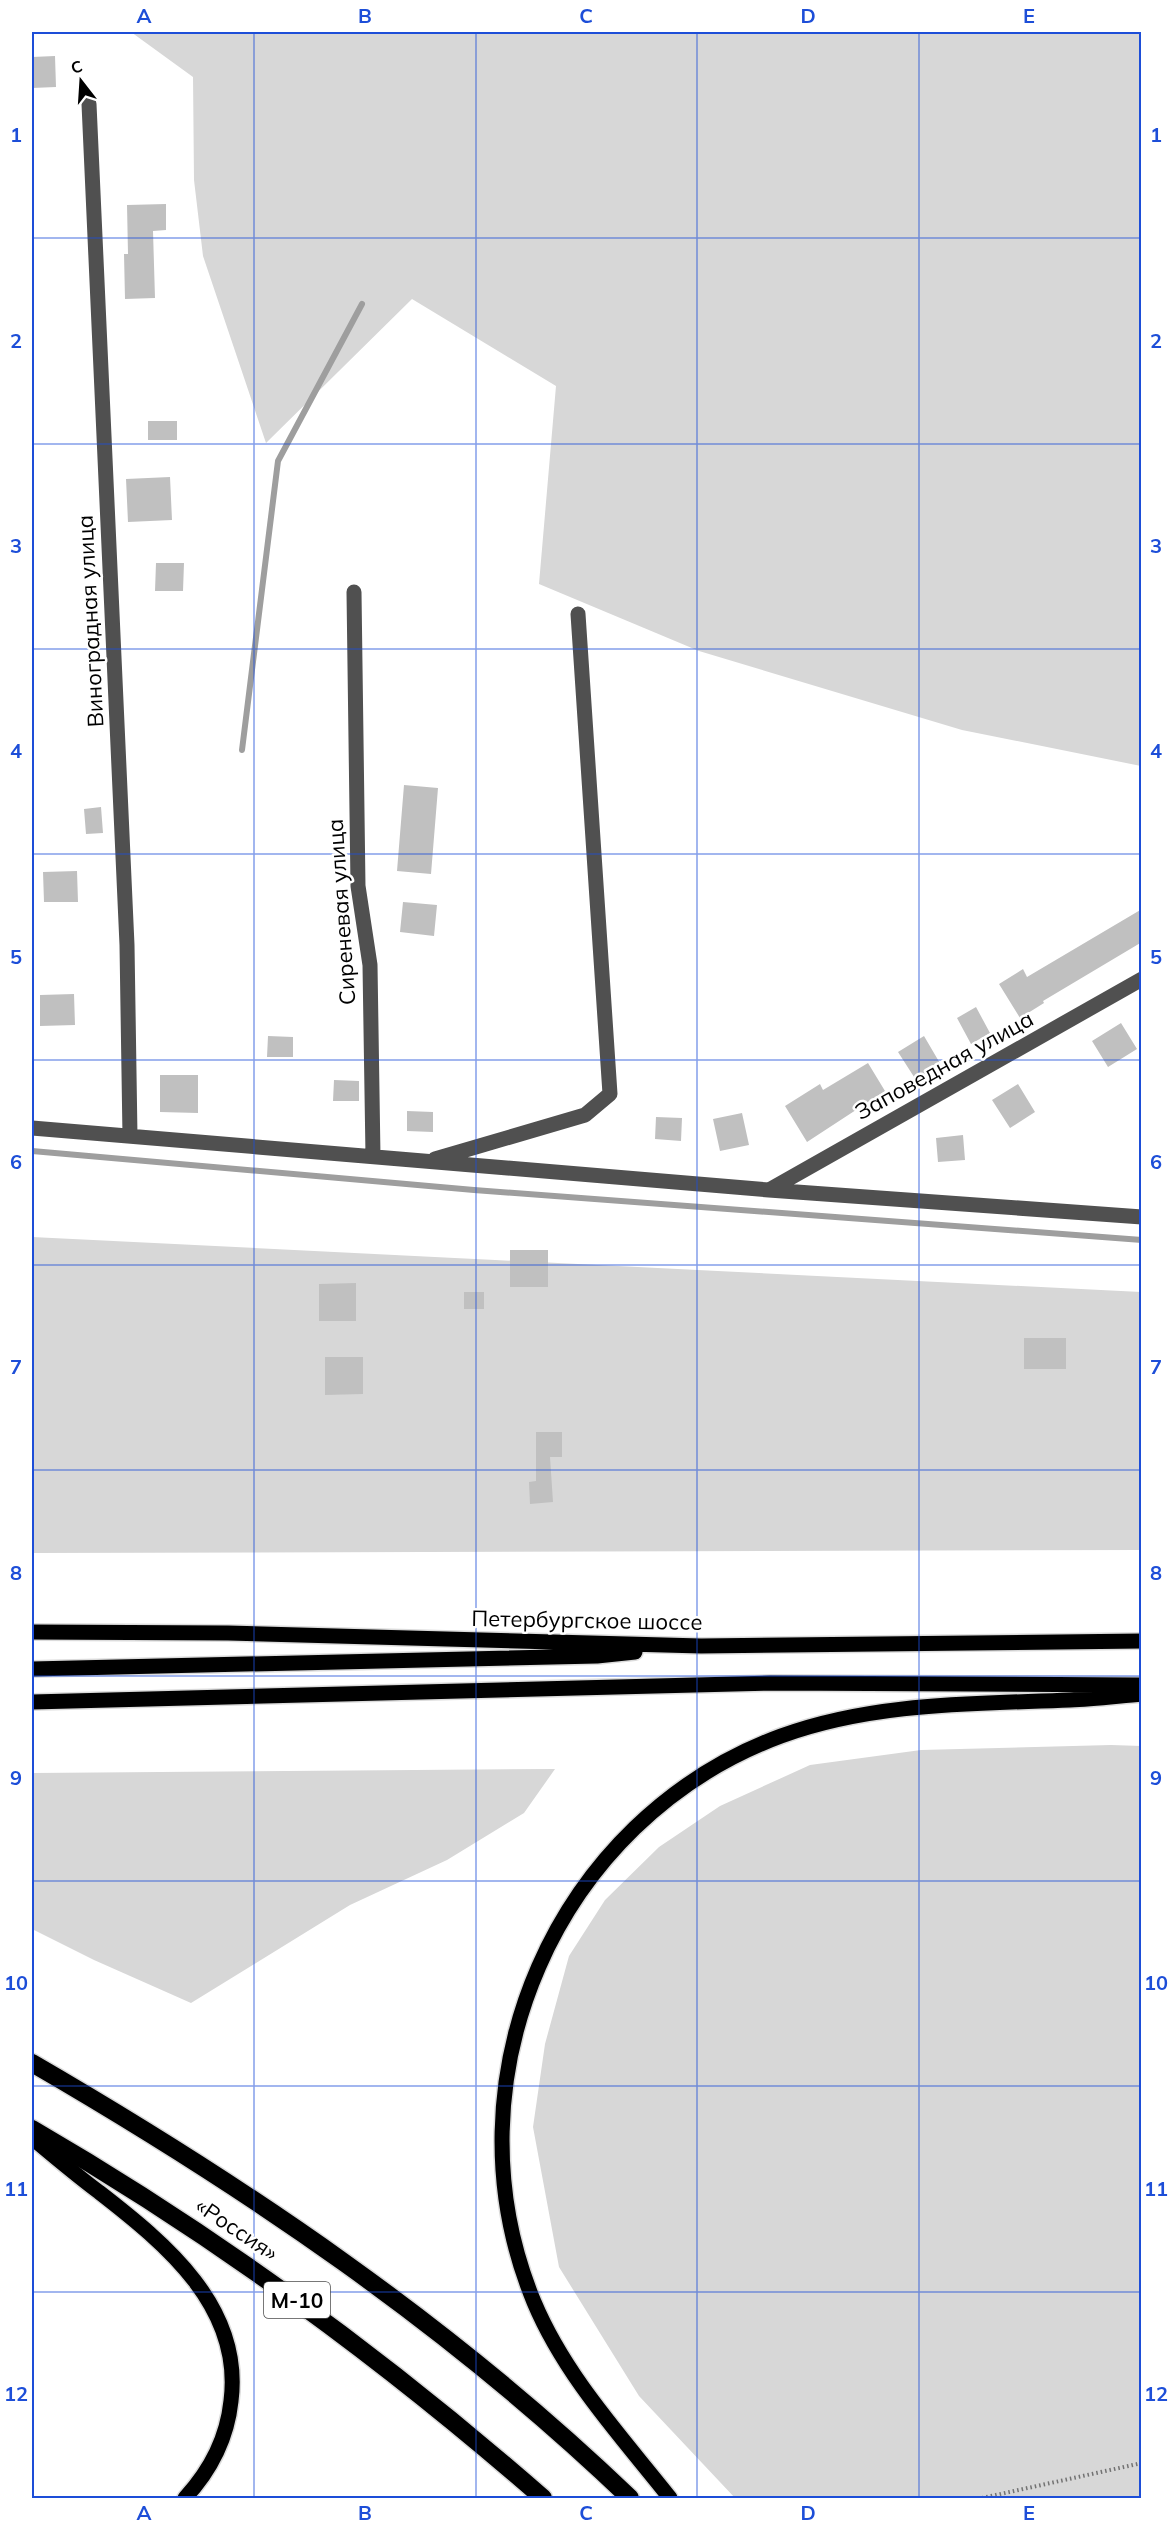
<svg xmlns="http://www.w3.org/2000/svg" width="1173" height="2530" viewBox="0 0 1173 2530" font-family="Mulish,sans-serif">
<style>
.green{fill:#d7d7d7}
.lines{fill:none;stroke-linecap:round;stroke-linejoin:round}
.stream{stroke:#9e9e9e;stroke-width:6}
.building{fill:#c0c0c0}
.major-casing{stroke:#dbdbdb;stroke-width:18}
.highway-casing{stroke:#dbdbdb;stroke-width:21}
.path{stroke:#727272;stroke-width:4;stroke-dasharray:1.5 3;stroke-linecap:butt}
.minor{stroke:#505050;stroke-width:15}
.major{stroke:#000;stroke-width:15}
.highway{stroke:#000;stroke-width:18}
.grid{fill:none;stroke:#1d4ed8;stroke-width:1.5;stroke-opacity:0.55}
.labels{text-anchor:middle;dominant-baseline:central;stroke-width:5;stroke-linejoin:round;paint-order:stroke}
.shield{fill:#fff;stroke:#4c4c4c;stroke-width:1.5}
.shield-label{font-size:21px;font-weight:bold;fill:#000}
.street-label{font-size:22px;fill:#000;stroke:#fff}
.neatline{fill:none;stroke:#1d4ed8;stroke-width:2}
.grid-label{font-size:20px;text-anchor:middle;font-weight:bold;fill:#1d4ed8}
</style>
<rect width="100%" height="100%" fill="#fff"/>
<path class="green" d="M131 32H1141V766L962 730 699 651 539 584 556 386 412 299 266 443 203 256 194 180 193 77Z
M32 1237 1141 1292V1550L32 1553Z
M1111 1745 1142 1746 1141 2498H735L639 2396 559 2267 533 2127 545 2044 569 1956 605 1900 659 1847 720 1806 810 1765 921 1750Z
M555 1769 524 1813 447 1860 350 1905 191 2003 94 1960 32 1929V1773Z"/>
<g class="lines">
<path class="stream" d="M242 750 278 461 362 304
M32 1151 474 1190 1142 1240"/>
</g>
<path class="building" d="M55 56 56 87 32 88V57Z
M166 204V230L153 231 155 298 125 299 124 254H128L127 205Z
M148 421H177V440H148Z
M170 477 172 520 128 522 126 479Z
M156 563H184L183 591H155Z
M404 785 438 788 431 874 397 871Z
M101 807 103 833 86 834 84 809Z
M77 871 78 902H44L43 872Z
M403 902 437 905 434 936 400 932Z
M1142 909V942L1043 1001 1044 1003 1020 1018 999 984 1023 969 1027 977Z
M74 994 75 1025 40 1026V995Z
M976 1007 990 1033 971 1044 957 1018Z
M1121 1023 1137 1049 1108 1067 1092 1041Z
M268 1036 293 1037V1057H267Z
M924 1036 941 1065 916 1080 898 1052Z
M868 1063 885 1091 807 1142 785 1106 820 1084 823 1090Z
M160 1075H198V1113L160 1112Z
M334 1080 359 1081V1101H333Z
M1018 1084 1035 1112 1010 1128 992 1100Z
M407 1111 433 1112V1132L407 1131Z
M742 1113 749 1145 720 1151 713 1119Z
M656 1117 682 1118 681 1141 655 1139Z
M963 1135 965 1160 938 1162 936 1138Z
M510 1250H548V1287H510Z
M356 1283V1321H319V1284Z
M464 1292H484V1309H464Z
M1024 1338H1066V1369H1024Z
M325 1357H363V1394L325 1395Z
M536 1432H562V1457H550L553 1502 530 1504 529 1482 536 1481Z"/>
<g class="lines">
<g class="major-casing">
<path id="major" d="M32 1632 228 1633 701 1646 1142 1641
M32 1669 597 1656 635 1652
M32 1702 770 1683 1139 1685
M32 2138C54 2156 76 2175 99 2192 166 2244 243 2307 231 2401 227 2439 210 2471 185 2498
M670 2498C621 2436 565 2376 534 2302 442 2080 556 1819 781 1736 874 1702 974 1704 1070 1700 1094 1699 1118 1696 1142 1694"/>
</g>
<g class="highway-casing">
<path id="highway" d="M32 2063C246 2187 451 2326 630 2498
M32 2129C215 2235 384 2359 543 2498"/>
</g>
<path class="path" d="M982 2498 1142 2463"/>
<path class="minor" d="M89 104 127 945 130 1136
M354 592 358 886 370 965 373 1156
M32 1128 769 1190 1142 1217
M435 1159 585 1115 610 1094 578 614
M769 1190 1142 979"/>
<use href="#major" class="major"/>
<use href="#highway" class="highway"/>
</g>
<path class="grid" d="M254 32V2498M476 32V2498M697 32V2498M919 32V2498M32 238H1142M32 444H1142M32 649H1142M32 854H1142M32 1060H1142M32 1265H1142M32 1470H1142M32 1676H1142M32 1881H1142M32 2086H1142M32 2292H1142"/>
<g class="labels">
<rect class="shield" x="264" y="2282" width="66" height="36" rx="4.5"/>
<g class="shield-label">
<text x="297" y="2300">М-10</text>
</g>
<g class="street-label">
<text transform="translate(90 621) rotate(-93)">Виноградная улица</text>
<text transform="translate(341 912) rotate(-94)">Сиреневая улица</text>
<text transform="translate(944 1065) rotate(-29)">Заповедная улица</text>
<text transform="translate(587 1620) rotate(1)">Петербургское шоссе</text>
<text transform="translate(237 2229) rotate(34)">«Россия»</text>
</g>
</g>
<rect width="1173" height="2530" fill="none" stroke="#ffffff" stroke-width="66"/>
<g transform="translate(81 81) rotate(343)" stroke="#ffffff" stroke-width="4.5" paint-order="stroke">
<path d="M0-4.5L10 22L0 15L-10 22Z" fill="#000000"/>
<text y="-9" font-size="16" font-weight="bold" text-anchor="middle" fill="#000000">С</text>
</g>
<rect x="33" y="33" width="1107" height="2464" class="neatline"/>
<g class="grid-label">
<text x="144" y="23">A</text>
<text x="365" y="23">B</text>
<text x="586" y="23">C</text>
<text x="808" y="23">D</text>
<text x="1029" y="23">E</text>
<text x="16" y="142">1</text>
<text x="1156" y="142">1</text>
<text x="16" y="348">2</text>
<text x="1156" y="348">2</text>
<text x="16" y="553">3</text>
<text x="1156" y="553">3</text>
<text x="16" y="758">4</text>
<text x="1156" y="758">4</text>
<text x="16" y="964">5</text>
<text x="1156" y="964">5</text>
<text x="16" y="1169">6</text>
<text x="1156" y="1169">6</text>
<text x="16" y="1374">7</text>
<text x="1156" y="1374">7</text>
<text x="16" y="1580">8</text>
<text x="1156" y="1580">8</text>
<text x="16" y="1785">9</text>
<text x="1156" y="1785">9</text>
<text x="16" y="1990">10</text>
<text x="1156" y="1990">10</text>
<text x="16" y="2196">11</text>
<text x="1156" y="2196">11</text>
<text x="16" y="2401">12</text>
<text x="1156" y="2401">12</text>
<text x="144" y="2520">A</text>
<text x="365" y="2520">B</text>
<text x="586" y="2520">C</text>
<text x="808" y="2520">D</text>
<text x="1029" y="2520">E</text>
</g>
</svg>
